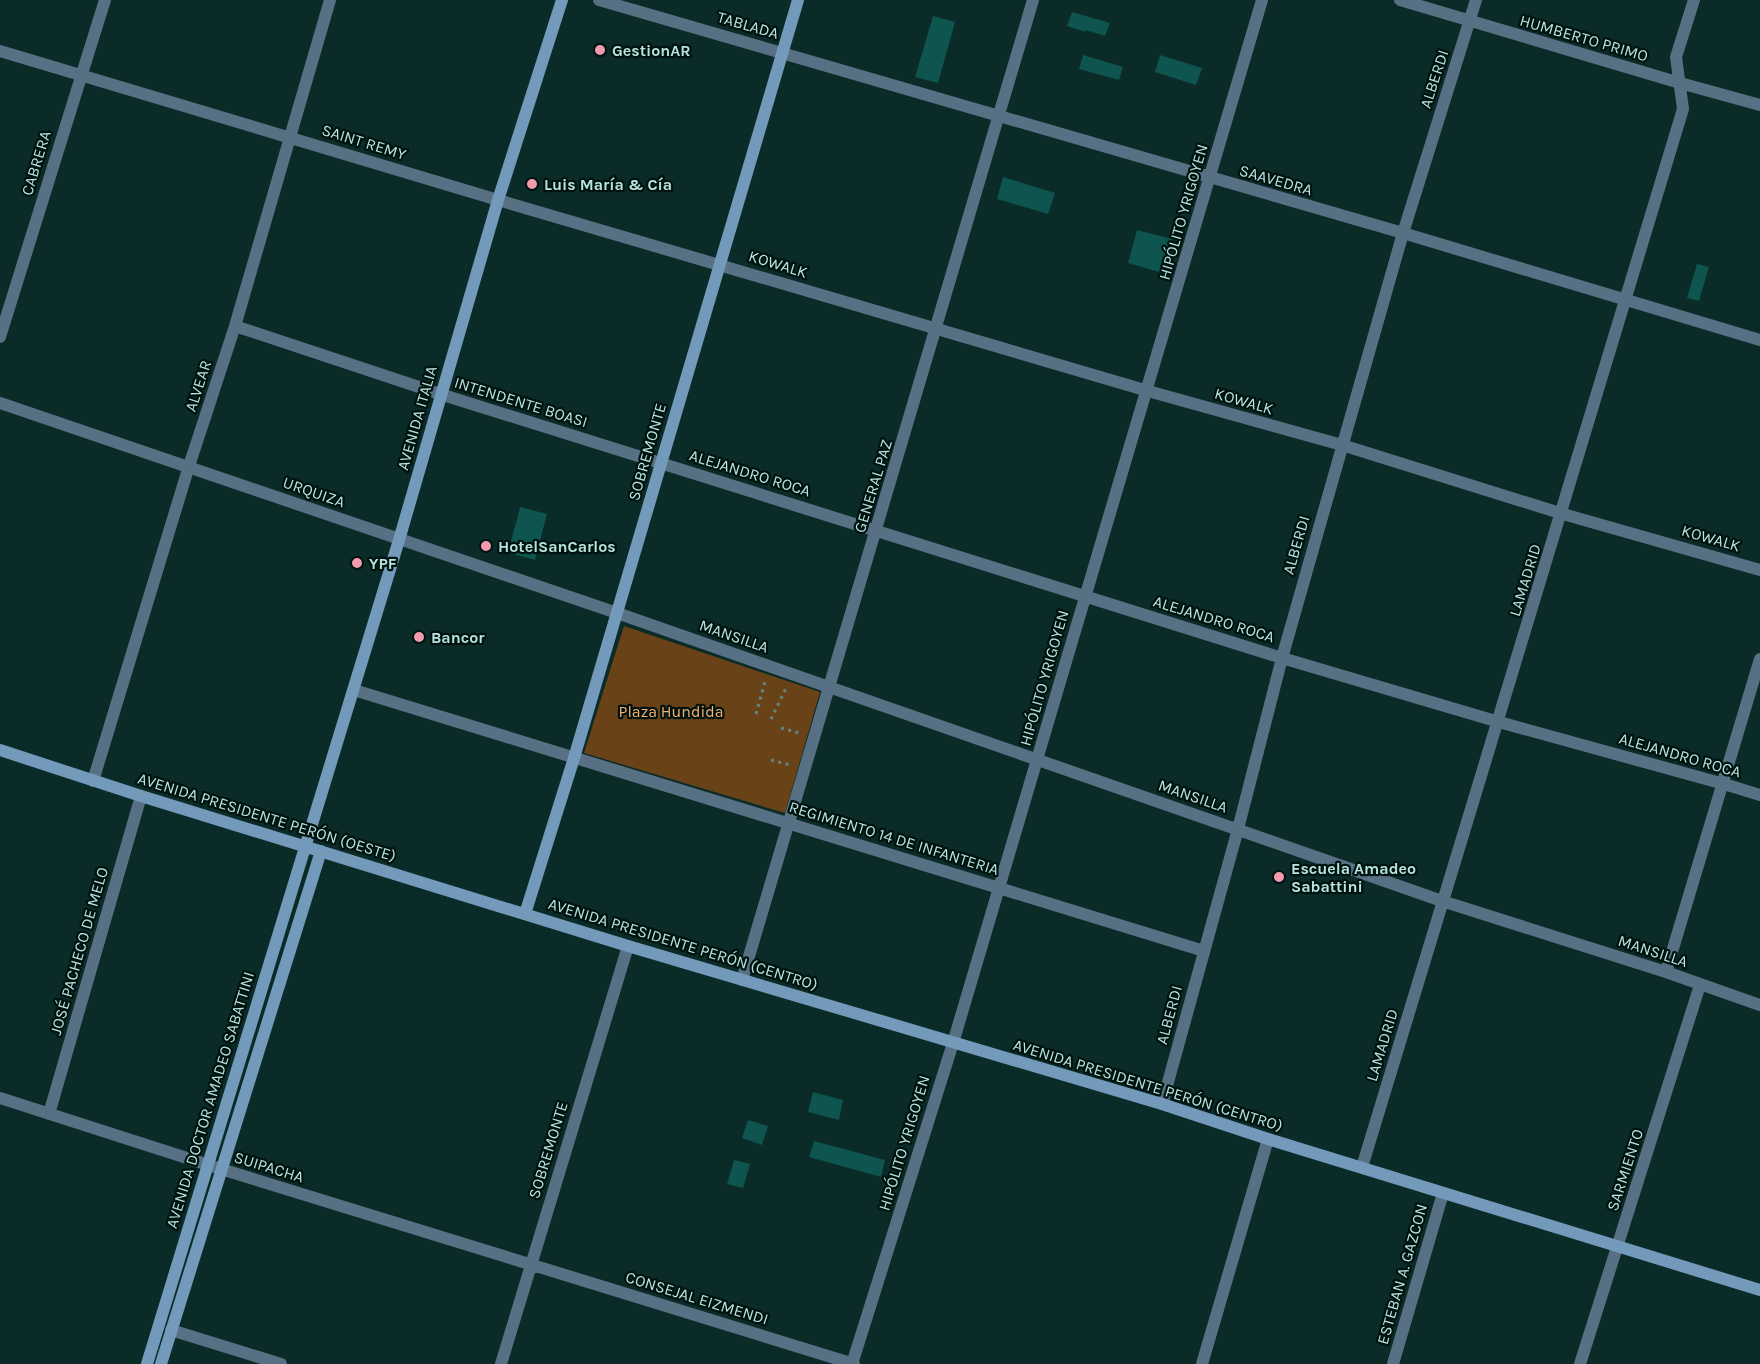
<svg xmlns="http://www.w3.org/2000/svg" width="1760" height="1364" viewBox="0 0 1760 1364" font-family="Karla,sans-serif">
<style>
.green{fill:#6a4217}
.building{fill:#0d554e}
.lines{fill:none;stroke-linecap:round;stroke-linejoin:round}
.path{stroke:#5f8681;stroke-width:3;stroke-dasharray:3 4.5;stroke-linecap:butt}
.street{stroke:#587084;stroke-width:12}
.secondary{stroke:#749abb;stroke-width:12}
.poi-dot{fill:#f29aae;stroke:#00120f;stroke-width:2}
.labels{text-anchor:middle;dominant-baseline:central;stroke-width:4.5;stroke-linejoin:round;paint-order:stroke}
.street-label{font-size:16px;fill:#b7e4de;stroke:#00120f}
.poi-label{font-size:16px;font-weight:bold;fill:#b7e4de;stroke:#00120f;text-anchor:start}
.park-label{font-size:16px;fill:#f8b26d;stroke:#00120f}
</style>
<rect width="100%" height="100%" fill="#0a2b27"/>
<path class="green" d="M624 626 820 692 785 813 584 753Z"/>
<path class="building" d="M1072 12 1110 23 1105 36 1086 30 1085 32 1067 26Z
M933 16 955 22 938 83 915 77Z
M1083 55 1123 67 1119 80 1079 69Z
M1160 55 1202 68 1196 85 1155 72Z
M1003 177 1055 193 1048 214 997 199Z
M1137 230 1172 239 1163 273 1128 263Z
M1697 264 1709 267 1699 301 1687 298Z
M520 507 547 514 535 560 508 553Z
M813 1092 843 1100 839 1120 808 1112Z
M748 1120 768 1126 762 1145 742 1138Z
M814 1141 885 1160 881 1177 809 1157Z
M734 1160 750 1164 743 1188 727 1184Z"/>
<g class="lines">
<path class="path" d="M756 714 765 682
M771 719 786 688
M781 728 799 733
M771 760 790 765"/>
<path class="street" d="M599 0 1403 233 1760 340
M1400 0 1680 83 1760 105
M0 51 498 200 1148 391 1342 445 1563 514 1760 570
M235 326 440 394 1282 658 1499 722 1724 784 1760 795
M0 337 105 0
M0 403 617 613 1442 901 1666 972 1760 1005
M354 690 1204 951
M93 781 189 466 235 326 330 0
M1666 972 1760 659
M742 980 1033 0
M0 1098 221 1169 854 1364
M1162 1104 1238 829 1282 658 1403 233 1476 0
M49 1114 141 796
M1362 1167C1468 814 1579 463 1683 109L1676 57 1694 0
M171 1330 281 1364
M501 1364 628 946
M852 1364 953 1043 1262 0
M1202 1364 1268 1139
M1393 1364 1443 1193
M1580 1364 1700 985"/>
<path class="secondary" d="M0 750 141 796 628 946 1162 1104 1268 1139 1760 1290
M525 914 574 758 798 0
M147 1364 399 540 498 200 562 0
M161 1364 321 851"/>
</g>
<g class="poi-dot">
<circle cx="600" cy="50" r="6"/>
<circle cx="532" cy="184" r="6"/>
<circle cx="486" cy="546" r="6"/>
<circle cx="357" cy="563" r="6"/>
<circle cx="419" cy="637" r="6"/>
<circle cx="1279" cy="877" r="6"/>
</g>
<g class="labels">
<g class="street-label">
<text transform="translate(748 25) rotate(16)">TABLADA</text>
<text transform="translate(1584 38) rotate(16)">HUMBERTO PRIMO</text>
<text transform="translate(1434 79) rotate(-72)">ALBERDI</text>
<text transform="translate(364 142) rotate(17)">SAINT REMY</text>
<text transform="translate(36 163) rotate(-73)">CABRERA</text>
<text transform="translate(1276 180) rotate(16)">SAAVEDRA</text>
<text transform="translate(1183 212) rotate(-74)">HIPÓLITO YRIGOYEN</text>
<text transform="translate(778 264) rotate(17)">KOWALK</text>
<text transform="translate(198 386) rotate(-72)">ALVEAR</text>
<text transform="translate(1244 401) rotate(16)">KOWALK</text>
<text transform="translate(521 402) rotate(17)">INTENDENTE BOASI</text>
<text transform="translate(417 418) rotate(-74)">AVENIDA ITALIA</text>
<text transform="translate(647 452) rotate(-74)">SOBREMONTE</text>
<text transform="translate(750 473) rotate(17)">ALEJANDRO ROCA</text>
<text transform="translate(873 486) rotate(-73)">GENERAL PAZ</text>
<text transform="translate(314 492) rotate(19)">URQUIZA</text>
<text transform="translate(1711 538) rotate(16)">KOWALK</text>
<text transform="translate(1296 545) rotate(-74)">ALBERDI</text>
<text transform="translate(1525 580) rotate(-73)">LAMADRID</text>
<text transform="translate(1214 619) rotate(17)">ALEJANDRO ROCA</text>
<text transform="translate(734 636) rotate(19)">MANSILLA</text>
<text transform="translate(1044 678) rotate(-74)">HIPÓLITO YRIGOYEN</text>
<text transform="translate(1680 755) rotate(16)">ALEJANDRO ROCA</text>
<text transform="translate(1193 796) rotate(19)">MANSILLA</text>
<text transform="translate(267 817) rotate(17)">AVENIDA PRESIDENTE PERÓN (OESTE)</text>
<text transform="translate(894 838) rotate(17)">REGIMIENTO 14 DE INFANTERIA</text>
<text transform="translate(683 944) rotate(17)">AVENIDA PRESIDENTE PERÓN (CENTRO)</text>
<text transform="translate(79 951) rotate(-74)">JOSÉ PACHECO DE MELO</text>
<text transform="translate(1653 951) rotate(18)">MANSILLA</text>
<text transform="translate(1169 1015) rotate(-75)">ALBERDI</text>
<text transform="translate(1382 1045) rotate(-73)">LAMADRID</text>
<text transform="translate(1148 1085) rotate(17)">AVENIDA PRESIDENTE PERÓN (CENTRO)</text>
<text transform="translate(210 1100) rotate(-73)">AVENIDA DOCTOR AMADEO SABATTINI</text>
<text transform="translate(904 1143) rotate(-73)">HIPÓLITO YRIGOYEN</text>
<text transform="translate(548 1150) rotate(-73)">SOBREMONTE</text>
<text transform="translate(269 1167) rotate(17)">SUIPACHA</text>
<text transform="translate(1625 1170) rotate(-72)">SARMIENTO</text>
<text transform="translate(1402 1274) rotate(-74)">ESTEBAN A. GAZCON</text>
<text transform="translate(697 1298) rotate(17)">CONSEJAL EIZMENDI</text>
</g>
<g class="poi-label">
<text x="612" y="50">GestionAR</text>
<text x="544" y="184">Luis María &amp; Cía</text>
<text x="498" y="546">HotelSanCarlos</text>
<text x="369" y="563">YPF</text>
<text x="431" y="637">Bancor</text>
<text x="1291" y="868">Escuela Amadeo<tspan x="1291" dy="18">Sabattini</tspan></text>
</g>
<g class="park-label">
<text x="671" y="711">Plaza Hundida</text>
</g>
</g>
</svg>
